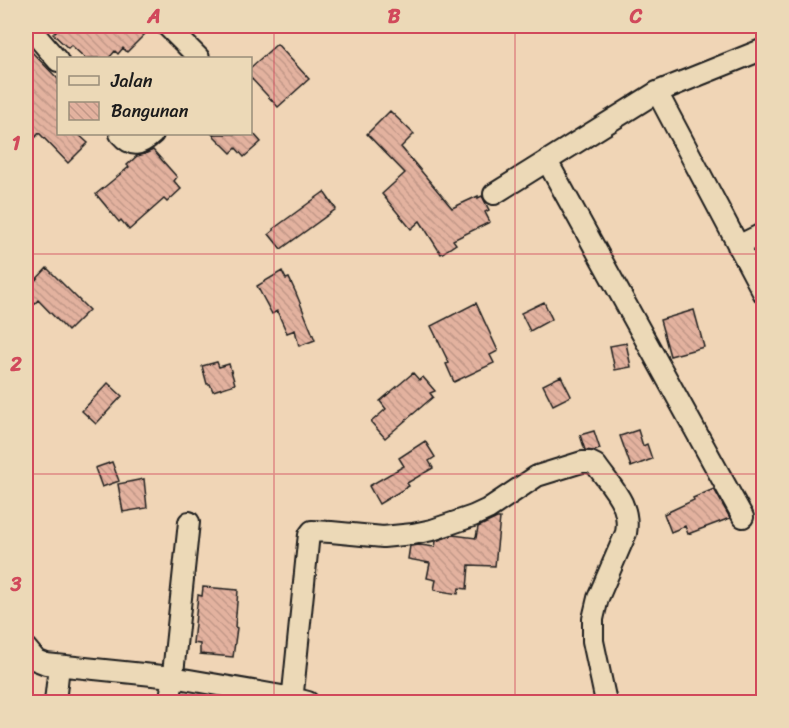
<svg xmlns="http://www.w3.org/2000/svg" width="789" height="728" viewBox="0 0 789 728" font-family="Sriracha,sans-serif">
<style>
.building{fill:url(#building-back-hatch);stroke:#1c1c1c;stroke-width:1.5}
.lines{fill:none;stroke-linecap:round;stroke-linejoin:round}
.minor-casing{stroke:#1c1c1c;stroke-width:24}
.minor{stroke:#ecd9b7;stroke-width:20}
.grid{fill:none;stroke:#d1495b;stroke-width:1.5;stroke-opacity:0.55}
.neatline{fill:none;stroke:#d1495b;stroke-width:2}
.grid-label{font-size:20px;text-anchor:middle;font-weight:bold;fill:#d1495b}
</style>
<defs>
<pattern id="building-back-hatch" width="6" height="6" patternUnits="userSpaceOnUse" patternTransform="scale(1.5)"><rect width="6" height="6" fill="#e3b29f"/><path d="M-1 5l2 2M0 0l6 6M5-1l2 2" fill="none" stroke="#c29888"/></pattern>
</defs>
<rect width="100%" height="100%" fill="#f0d5b6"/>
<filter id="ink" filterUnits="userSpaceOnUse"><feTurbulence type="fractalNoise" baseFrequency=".0167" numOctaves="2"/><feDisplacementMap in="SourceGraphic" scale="12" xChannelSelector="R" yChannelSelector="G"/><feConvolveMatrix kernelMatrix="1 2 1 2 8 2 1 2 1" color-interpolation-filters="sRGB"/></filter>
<g filter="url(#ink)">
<path class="building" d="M61 26H153L127 52 123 48 118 54 115 51 109 58H85L71 45 68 48 53 34Z
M277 44 309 79 278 107 250 77V68Z
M26 46 58 79V134H78L88 143 68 163 39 133 36 137 26 127Z
M390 111 414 134 401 147 452 208 478 196V198L482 196 489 210 485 212 490 222 453 240 456 244 441 254 420 221 411 229 382 194 405 173 367 134Z
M212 134H254L261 142 244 157 236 148 231 153Z
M153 150 177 177 174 181 181 189 167 202 164 199 129 230 121 220 119 222 96 194 129 167 127 165 137 156 145 154Z
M324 192 336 209 281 249 269 234 274 230 273 229Z
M47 268 89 310 68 331 38 300 26 313V290Z
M282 271 286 279 289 278 296 293 315 340 299 346 295 330 287 333 277 311 272 314 257 286Z
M544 302 552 319 530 331 521 313Z
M476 303 498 351 490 355 494 363 454 382 446 364 449 363 431 326Z
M694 310 704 347 670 356 660 320Z
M626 343 631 367 615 370 610 346Z
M217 362 219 367 229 364 235 384 213 391 210 384H207L202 366Z
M413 373 419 380 423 377 435 391 430 393 433 397 385 438 371 422 386 409 380 401Z
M561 376 571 396 553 405 543 385Z
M108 383 122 396 96 424 82 411Z
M638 430 643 446 647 444 652 459 631 467 620 436Z
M594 431 600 449 594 451 585 450 580 435Z
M425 441 435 457 429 461 433 468 407 483 409 486 379 504 369 486 404 466 399 458Z
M112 462 119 481 102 487 95 468Z
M144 479 147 508 123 512 118 484Z
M714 489 730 518 688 534 685 526 671 532 664 514 694 500 693 498Z
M497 518H500L495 566 469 565 467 589 459 588 458 594 434 590 436 580 427 578 430 563 408 559 410 546 420 545 435 547 436 541 453 535 476 538 478 527Z
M203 587 238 590 235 627 237 628 233 657 200 654V644L193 643 198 595 202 596Z"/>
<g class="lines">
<g class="minor-casing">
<path id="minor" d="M28 26 58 61
M167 26 199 58
M657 92 764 294
M120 134C132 148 140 146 153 134
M547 161 743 517
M494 194 657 92 764 49
M738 246 764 233
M26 648 36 660 46 664 172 677 293 698 308 702
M55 702 59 666
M170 702 189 522
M292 702 308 543 309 535 312 531 331 532 383 537 413 534 432 530 473 516 488 509 537 476 582 462H590L596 465C612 488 631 504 626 533L598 598 593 619V641L606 702"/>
</g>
<use href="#minor" class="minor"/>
</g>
</g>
<path class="grid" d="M274 26V702M515 26V702M26 254H764M26 474H764"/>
<rect width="789" height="728" fill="none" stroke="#ecd9b7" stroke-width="66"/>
<rect x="57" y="57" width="195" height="78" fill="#ecd9b7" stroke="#998d79" stroke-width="1.5"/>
<rect x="69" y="76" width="30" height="9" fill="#ecd9b7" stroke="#998d79" stroke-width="1.5"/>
<text x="111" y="87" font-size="18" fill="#1c1c1c">Jalan</text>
<rect x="69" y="102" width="30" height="18" fill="url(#building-back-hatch)" stroke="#998d79" stroke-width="1.5"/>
<text x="111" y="117" font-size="18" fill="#1c1c1c">Bangunan</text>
<rect x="33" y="33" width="723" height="662" class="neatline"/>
<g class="grid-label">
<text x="154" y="23">A</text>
<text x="394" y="23">B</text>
<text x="636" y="23">C</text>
<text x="16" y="150">1</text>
<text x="16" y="371">2</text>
<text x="16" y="591">3</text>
</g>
</svg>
